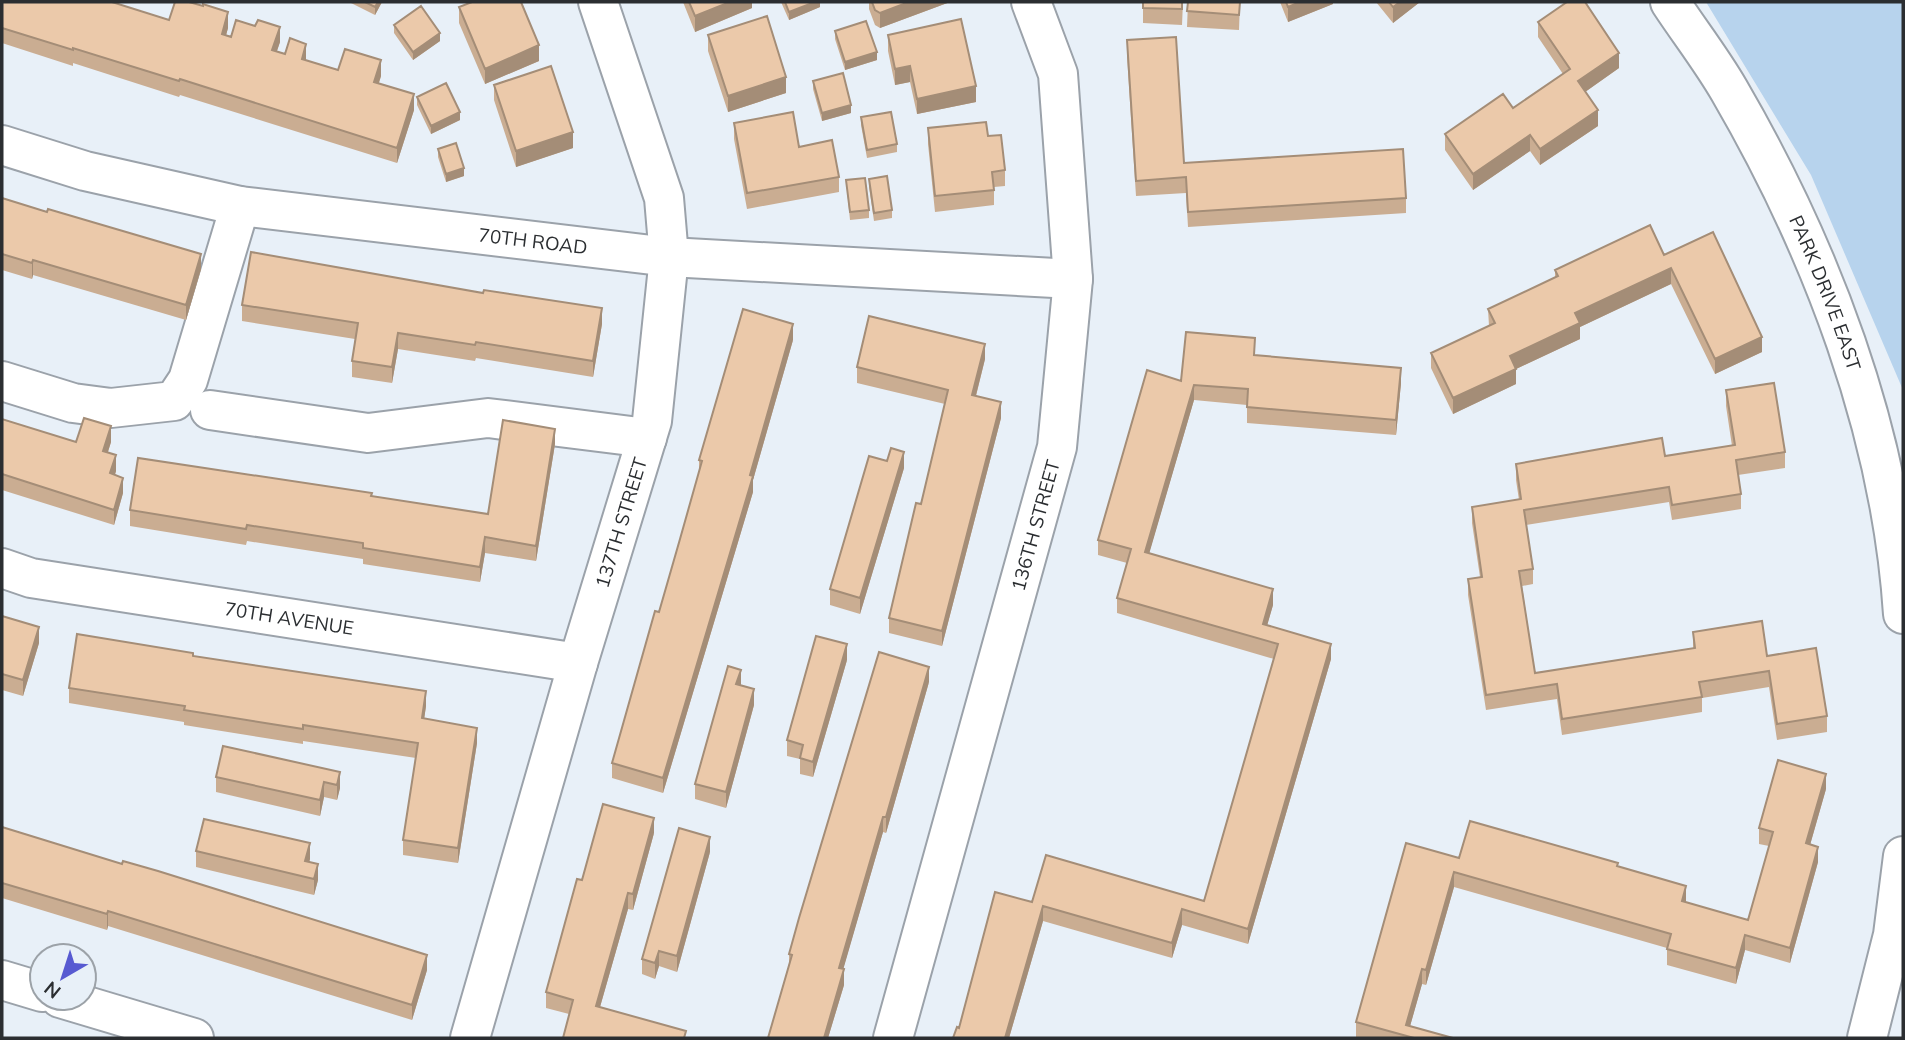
<svg xmlns="http://www.w3.org/2000/svg" width="1905" height="1040" viewBox="0 0 1905 1040" font-family="Mulish,sans-serif">
<style>
.green{fill:#b7d3ed}
.lines{fill:none;stroke-linecap:round;stroke-linejoin:round}
.minor-casing{stroke:#9ba2aa;stroke-width:42}
.minor{stroke:#fff;stroke-width:38}
.wall{fill:#caad92}
.shaded-wall{fill:#a48d77}
.building{fill:#ebc9aa;stroke:#a48d77;stroke-width:2}
.labels{text-anchor:middle;dominant-baseline:central;stroke-width:7;stroke-linejoin:round;paint-order:stroke}
.street-label{font-size:19px;fill:#2b2e31;stroke:#e8f0f8}
</style>
<rect width="100%" height="100%" fill="#e8f0f8"/>
<path class="green" d="M1706 2H1903V390L1811 175Z"/>
<g class="lines">
<g class="minor-casing">
<g id="minor">
<path id="s1" d="M1670 2C1689 31 1711 59 1729 90 1821 248 1891 431 1903 614"/>
<path id="s2" d="M2 145 85 171 240 206 669 257 1073 279"/>
<path d="M2 381 73 403 111 408 174 401 188 380 240 206"/>
<path d="M210 410 368 433 488 418 647 438"/>
<path id="s3" d="M2 568 31 578 578 663"/>
<path d="M2 980 42 992"/>
<path d="M60 998 194 1038"/>
<path id="s4" d="M470 1038 578 663 652 421 669 257 664 198 598 2"/>
<path id="s5" d="M893 1038 1057 447 1073 279 1058 74 1031 2"/>
<path d="M1867 1038 1893 935 1903 856"/>
</g>
</g>
<use href="#minor" class="minor"/>
</g>
<path class="wall" d="M2 2 169 20 228 28 226 35 280 42 277 51 338 70 381 76 379 83 414 110 397 163 180 95 179 97 73 63V66L2 43Z
M349 2H382L375 15Z
M683 2H752V8L695 32Z
M781 2H820V7L789 20Z
M869 2H950L880 28 875 25 869 9Z
M1115 2H1183L1182 25 1143 23V3Z
M1188 2H1240L1239 30 1187 27Z
M1280 2H1333V4L1288 22Z
M1376 2H1420L1393 23Z
M459 7 539 61 485 84 459 23Z
M1538 22 1619 68 1585 92 1598 126 1540 165 1530 151 1473 190 1445 150V134L1513 108 1563 74 1538 37Z
M394 25 440 41 413 60 394 33Z
M835 31 877 60 845 70 835 39Z
M708 35 786 93 728 112 708 51Z
M888 35 976 102 917 114 910 82 895 85 888 51Z
M1127 40 1184 163 1406 198V213L1188 227 1186 193 1136 196 1127 56Z
M813 81 851 113 822 121 813 89Z
M494 85 573 148 516 167 494 100Z
M417 97 460 120 431 134 417 105Z
M861 117 897 144V152L867 158 861 125Z
M734 123 799 147 839 177V192L747 209 734 139Z
M928 128 988 136 1005 170V186L994 187V205L935 212 928 144Z
M438 149 464 176 446 182 438 157Z
M869 179 892 210V218L874 221 869 187Z
M846 180 869 210V218L850 220Z
M2 198 47 212 201 269 186 320 33 275 32 279 2 270Z
M1664 255 1762 352 1715 374 1671 284 1580 327V339L1516 369V384L1453 414 1431 368V353L1489 326 1488 309 1555 278V270Z
M242 305 602 324 593 377 476 358 475 361 398 349 392 383 352 377V361L355 339 242 321Z
M793 340 753 480V492L663 793 612 778V763L659 612 699 473V460Z
M1255 355 1401 383 1396 435 1247 423V405L1194 400 1149 553 1273 605 1267 625 1331 659 1248 944 1182 925 1172 958 1043 921 1009 1038H953L1032 902 1204 901 1274 659 1117 613V598L1127 563 1098 555V540L1181 381Z
M985 359 976 396 1001 418 942 646 889 633V618L921 504 945 404 857 383V367Z
M1726 390 1785 452V468L1738 475 1741 494V509L1672 520 1669 502 1526 525 1533 569V584L1522 586 1535 673 1693 648V632L1767 656 1827 716V732L1777 740 1769 687 1702 698V712L1562 735 1557 699 1486 710 1468 595V579L1480 577 1472 523V507L1519 500 1516 480V464L1665 456 1732 446 1726 406Z
M2 419 76 442H111L108 452 116 471 115 475 123 493 114 525 2 490Z
M555 444 536 561 485 553 480 582 363 564V559L247 541 246 545 130 526V510L372 496 488 514Z
M887 461 904 468 860 614 830 605V589Z
M2 616 39 643 23 696 2 690Z
M193 656 426 706 424 719 477 743 458 863 403 855V840L416 758 303 741V744L184 725V722L69 703V688Z
M847 660 813 777 800 774V759L787 756V740Z
M929 682 886 833 883 832 843 969 844 985 828 1038H768L789 964V954Z
M741 685 754 705 726 808 695 799V784Z
M340 772V788L337 800 324 797 320 816 216 792V777Z
M1826 789 1810 845 1818 862 1790 963 1745 950 1736 984 1667 965V948L1454 887 1426 985 1422 984 1410 1026 1453 1038 1356 1037V1022L1459 858 1618 867 1686 902 1748 920 1769 846 1759 844V828Z
M2 827 427 970 412 1020 108 926 107 930 2 898Z
M654 833 633 910 628 909 600 1007 686 1038 569 1014 546 1008V992Z
M196 851 310 859 309 862 318 880 314 895 196 867Z
M710 852 677 972 659 966 655 979 642 974V959Z"/>
<path class="shaded-wall" d="M378 2H382L375 15V7Z
M730 2H752V8L695 32V16Z
M815 2H820V7L789 20V12Z
M909 2H950L880 28V13Z
M1300 2H1333V4L1288 22V7Z
M1400 2H1420L1393 23V7Z
M228 12V28L222 50V34Z
M280 27V42L272 65V50Z
M440 33V41L413 60V52Z
M306 44V59L302 74V59Z
M539 45V61L485 84V69Z
M877 52V60L845 70V62Z
M1619 53V68L1578 97V81Z
M381 60V76L374 97V82Z
M910 66V82L895 85V69Z
M786 77V93L728 112V96Z
M976 86V102L917 114V99Z
M414 94V110L397 163V148Z
M851 105V113L822 121V113Z
M1598 110V126L1540 165V149Z
M460 112V120L431 134V126Z
M573 132V148L516 167V151Z
M1530 135V151L1473 190V174Z
M464 168V176L446 182V174Z
M201 254V269L186 320V305Z
M33 260V275L32 279V263Z
M1671 268V284L1580 327V339L1516 369V384L1453 414V398L1510 356 1575 313Z
M602 308V324L593 377V361Z
M793 324V340L753 480V492L663 793V778Z
M398 333V349L392 383V367Z
M1762 337V352L1715 374V359Z
M985 344V359L972 411V395Z
M1401 368V383L1396 435V420Z
M1194 385V400L1145 568V552Z
M1001 402V418L942 646V631Z
M111 426V442L103 467V451Z
M555 429V444L536 561V546Z
M904 452V468L860 614V598Z
M116 455V471L110 489V473Z
M123 478V493L114 525V510Z
M485 537V553L480 582V567Z
M1273 589V605L1263 640V624Z
M39 627V643L23 696V680Z
M847 644V660L813 777V762Z
M1331 644V659L1248 944V929Z
M929 667V682L886 833V817Z
M741 670V685L736 684Z
M754 689V705L726 808V792Z
M426 691V706L422 734V718Z
M477 728V743L458 863V848Z
M340 772V788L337 800V785Z
M1826 774V789L1806 859V843Z
M324 782V797L320 816V800Z
M883 817V832L839 984V968Z
M654 818V833L633 910V894Z
M710 837V852L677 972V956Z
M310 843V859L305 876V861Z
M1818 847V862L1790 963V948Z
M318 864V880L314 895V879Z
M1454 872V887L1426 985V970Z
M1686 886V901L1682 917V901Z
M628 893V909L596 1021V1006Z
M1043 906V921L1009 1038H1005Z
M1182 909V925L1172 958V943Z
M108 911V926L107 930V914Z
M1745 935V950L1736 984V968Z
M659 951V966L655 979V963Z
M427 955V970L412 1020V1005Z
M844 969V985L828 1038H824Z
M1422 969V984L1407 1037 1406 1025Z"/>
<path class="building" d="M2 2H112L169 20 175 2H189L203 6V4L228 12 222 34 231 37 236 20 255 26 258 20 280 27 272 50 285 54 290 38 306 44 302 59 338 70 345 49 381 60 374 82 414 94 397 148 180 79 179 81 73 48V50L2 28Z
M365 2H378L375 7Z
M472 2H521L539 45 485 69 459 7Z
M689 2H730L695 16Z
M785 2H815L789 12Z
M872 2H909L880 13 875 10Z
M1143 2H1182V9L1143 8Z
M1188 2H1240L1239 15 1187 11Z
M1286 2H1300L1288 7Z
M1389 2H1400L1393 7Z
M1567 2H1585L1619 53 1578 81 1598 110 1540 149 1530 135 1473 174 1445 134 1503 94 1513 108 1570 69 1538 22Z
M421 6 440 33 413 52 394 25Z
M767 16 786 77 728 96 708 35Z
M961 19 976 86 917 99 910 66 895 69 888 35Z
M866 21 877 52 845 62 835 31Z
M1176 37 1184 163 1403 149 1406 198 1188 212 1186 177 1136 181 1127 40Z
M551 66 573 132 516 151 494 85Z
M843 73 851 105 822 113 813 81Z
M446 83 460 112 431 126 417 97Z
M793 112 799 147 832 140 839 177 747 193 734 123Z
M891 112 897 144 867 150 861 117Z
M986 122 988 136 1001 135 1005 170 992 172 994 190 935 196 928 128Z
M456 143 464 168 446 174 438 149Z
M887 176 892 210 874 213 869 179Z
M865 178 869 210 850 212 846 180Z
M2 198 47 212 48 209 201 254 186 305 33 260 32 263 2 254Z
M1650 225 1664 255 1713 232 1762 337 1715 359 1671 268 1575 313 1580 323 1510 356 1516 369 1453 398 1431 353 1495 323 1488 309 1558 276 1555 270Z
M251 252 483 293 484 290 602 308 593 361 476 342 475 345 398 333 392 367 352 361 358 323 242 305Z
M743 309 793 324 750 475 753 476 663 778 612 763 655 611 659 612 680 539 702 461 699 460Z
M869 316 985 344 972 395 1001 402 942 631 889 618 916 503 921 504 948 390 857 367Z
M1186 332 1255 338 1254 355 1401 368 1396 420 1247 407 1248 389 1194 385 1145 552 1273 589 1263 624 1331 644 1248 929 1182 909 1172 943 1043 906 1005 1038H953L957 1027 959 1028 995 892 1032 902 1046 855 1204 901 1278 644 1117 598 1131 549 1098 540 1147 370 1181 381Z
M1774 383 1785 452 1736 460 1741 494 1672 505 1669 487 1524 510 1533 569 1519 571 1535 673 1695 648 1693 632 1762 621 1767 656 1816 648 1827 716 1777 724 1769 671 1699 682 1702 697 1562 719 1557 684 1486 695 1468 579 1482 577 1472 507 1521 499 1516 464 1662 438 1665 456 1735 445 1726 390Z
M84 418 111 426 103 451 116 455 110 473 123 478 114 510 2 474V419L76 442Z
M503 420 555 429 536 546 485 537 480 567 363 548V543L247 525 246 529 130 510 138 458 372 493 371 496 488 514Z
M891 448 904 452 860 598 830 589 869 456 887 461Z
M2 616 39 627 23 680 2 674Z
M77 634 193 653V656L426 691 422 718 477 728 458 848 403 840 418 743 303 725V729L184 710 185 706 69 688Z
M816 636 847 644 813 762 800 758 803 745 787 740Z
M879 652 929 667 886 817H883L839 968 844 969 824 1038H768L792 955 789 954 799 918Z
M728 666 741 670 736 684 754 689 726 792 695 784Z
M223 746 340 772 337 785 324 782 320 800 216 777Z
M1778 760 1826 774 1806 843 1818 847 1790 948 1745 935 1736 968 1667 949 1671 934 1454 872 1426 970 1422 969 1406 1025 1453 1038H1414L1356 1022 1406 843 1459 858 1470 821 1618 863 1617 866 1686 886 1682 901 1748 920 1773 832 1759 828Z
M603 804 654 818 633 894 628 893 596 1006 686 1031 684 1038H563L573 1000 546 992 577 879 582 880Z
M204 819 310 843 305 861 318 864 314 879 196 851Z
M2 827 122 864 123 861 158 871 427 955 412 1005 108 911 107 914 2 883Z
M679 828 710 837 677 956 659 951 655 963 642 959Z"/>
<g class="labels">
<g class="street-label">
<text stroke="none"><textPath href="#s2" startOffset="541">70TH ROAD</textPath></text>
<text stroke="none"><textPath href="#s1" startOffset="331">PARK DRIVE EAST</textPath></text>
<text stroke="none"><textPath href="#s4" startOffset="537">137TH STREET</textPath></text>
<text stroke="none"><textPath href="#s5" startOffset="532">136TH STREET</textPath></text>
<text stroke="none"><textPath href="#s3" startOffset="292">70TH AVENUE</textPath></text>
</g>
</g>
<rect width="1905" height="1040" fill="none" stroke="#2b2e31" stroke-width="7"/>
<g transform="translate(63 977) rotate(219)"><circle r="33" fill="#e8f0f8" stroke="#9ca2a8" stroke-width="2"/>
<path d="M0-5L12 26L0 18L-12 26Z" fill="#575ad1"/>
<text y="-10" font-size="19" font-weight="bold" text-anchor="middle" fill="#2b2e31">N</text>
</g>
</svg>
